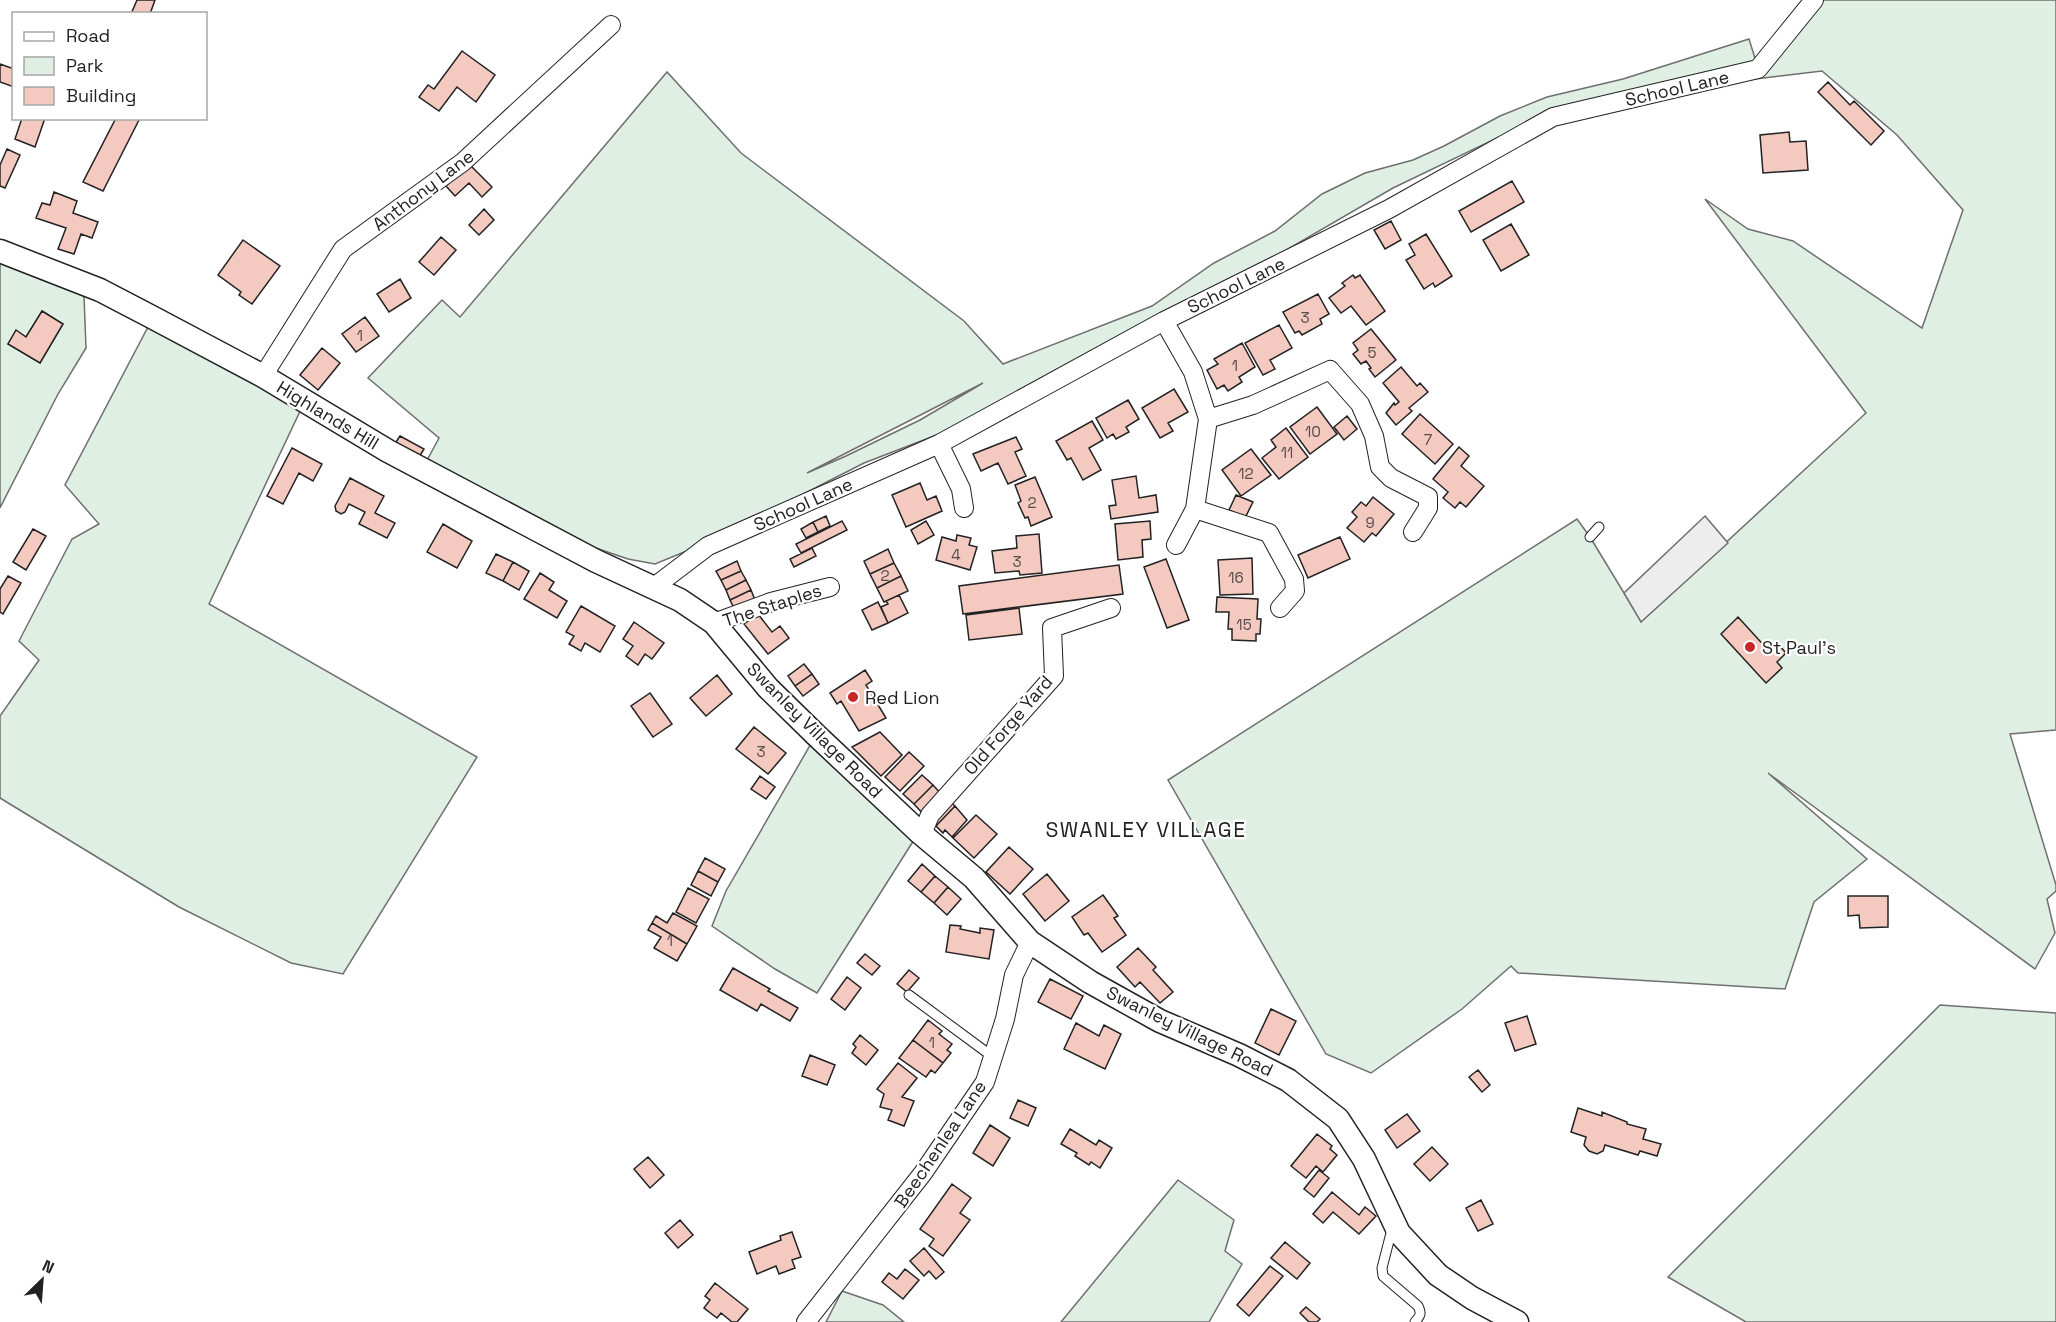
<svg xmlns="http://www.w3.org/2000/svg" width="2056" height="1322" viewBox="0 0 2056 1322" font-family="'Space Grotesk',sans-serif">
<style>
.green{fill:#e0efe3;stroke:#6f6f6f;stroke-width:1.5;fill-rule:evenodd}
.parking{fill:#ededed;stroke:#6f6f6f;stroke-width:1.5}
.building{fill:#f3c9c0;stroke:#222;stroke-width:1.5}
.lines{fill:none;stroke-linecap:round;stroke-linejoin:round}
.service-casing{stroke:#222;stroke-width:11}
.minor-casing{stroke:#222;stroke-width:20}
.tertiary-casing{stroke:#222;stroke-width:25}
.service{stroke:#fff;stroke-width:9}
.minor{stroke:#fff;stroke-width:18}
.tertiary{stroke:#fff;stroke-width:22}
.poi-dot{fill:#c62828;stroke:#fff;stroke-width:2}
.labels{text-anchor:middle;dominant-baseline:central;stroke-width:4.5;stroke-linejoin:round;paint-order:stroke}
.number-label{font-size:15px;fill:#564c4a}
.street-label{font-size:18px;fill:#222;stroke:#fff}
.poi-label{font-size:18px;fill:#222;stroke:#fff;text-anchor:start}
.quarter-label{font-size:21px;letter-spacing:1.5px;fill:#222;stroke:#fff}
</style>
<rect width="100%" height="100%" fill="#fff"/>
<path class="green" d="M1814 0H2056V730L2010 734 2056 885V891L2047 899 2055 933 2035 969 1768 773 1867 859 1814 902 1785 989 1518 973 1511 966 1462 1009 1371 1073 1326 1054 1168 780 1577 519 1590 537 1641 621 1866 413 1705 199 1748 229 1793 241 1922 328 1963 210 1897 135 1822 71 1638 93 1555 110 1393 188 1164 321 947 431 864 463 711 541 655 564 628 559 587 545 425 464 439 438 368 378 442 300 460 317 667 72 741 153 964 321 1003 364 1152 306 1214 263 1275 231 1322 194 1365 173 1413 160 1444 146 1500 116 1547 97 1623 79 1749 39 1758 68ZM983 383 920 420 846 456 807 473Z
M0 263 84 296 86 348 58 394 0 508ZM42 311 63 324 40 363 8 344 16 331 26 337Z
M148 327 302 407 209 604 477 757 343 974 291 963 179 907 0 798V716L39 660 19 641 72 539 99 524 65 485Z
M816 735 919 832 817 993 775 969 712 926 726 891Z
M1940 1005 2056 1013V1322H1746L1668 1277Z
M1178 1180 1234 1220 1225 1251 1242 1264 1209 1322H1061Z
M842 1291 883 1305 904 1322H826Z"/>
<path class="parking" d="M1705 516 1728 543 1641 622 1624 593Z"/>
<path class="building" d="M137 0H155L150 14H131Z
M462 51 495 75 476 102 457 87 439 111 419 97 428 85 434 89Z
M0 64 14 69V87L0 82Z
M1828 82 1850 105 1854 101 1884 131 1871 145 1818 92Z
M22 118H45L35 147 15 139Z
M116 118H140L103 191 83 182Z
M1789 132 1790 142 1806 141 1808 170 1763 173 1760 135Z
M7 149 20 155 5 188 0 186V165Z
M469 164 492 187 482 197 469 183 455 196 446 186Z
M1512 181 1524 202 1471 232 1459 211Z
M54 192 77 201 73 213 98 222 92 238 81 234 74 254 58 249 66 228 36 218 42 203 50 205Z
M484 209 494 220 479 235 469 225Z
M1391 221 1401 240 1385 249 1374 230Z
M1511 224 1529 255 1501 271 1483 240Z
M1426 234 1452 276 1435 287 1433 283 1424 289 1406 260 1415 255 1409 244Z
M441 237 456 250 434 275 419 262Z
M243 240 280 266 252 304 239 295 241 292 218 275Z
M1353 275 1355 278 1360 275 1385 311 1366 325 1351 306 1341 313 1329 298 1345 286 1342 283Z
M400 279 411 298 389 312 377 294Z
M1318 294 1329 314 1320 319 1322 324 1302 335 1299 331 1295 333 1283 312Z
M42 311 63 324 40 363 8 344 16 330 26 337Z
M365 317 379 336 356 352 342 334Z
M1279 325 1292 348 1270 360 1275 369 1263 375 1245 343Z
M1371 329 1396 360 1375 377 1369 369 1371 368 1366 361 1361 364 1353 354 1358 350 1353 343Z
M1242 343 1255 367 1239 377 1242 382 1228 391 1224 385 1217 389 1207 370 1218 364 1214 359Z
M322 348 340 363 318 390 300 375Z
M1401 367 1417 386 1420 383 1428 392 1409 408 1412 411 1396 425 1386 413 1394 403 1395 405 1399 402 1383 383Z
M1174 389 1188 412 1168 423 1173 431 1160 438 1142 408Z
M1128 400 1139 419 1126 427 1129 432 1116 439 1113 434 1107 438 1096 418Z
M1317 407 1337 434 1310 454 1290 427Z
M1420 414 1453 444 1435 464 1402 434Z
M1347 416 1357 429 1344 440 1334 427Z
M1092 421 1103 440 1089 448 1101 470 1083 480 1071 458 1067 460 1056 441Z
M1286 428 1308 457 1279 479 1262 458 1276 447 1271 440Z
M400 436 424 449 416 462 392 448Z
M1016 437 1022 449 1015 452 1026 476 1008 484 998 463 981 471 973 454Z
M1459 447 1469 456 1461 466 1484 486 1466 507 1460 502 1455 508 1443 498 1448 492 1433 479Z
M292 448 322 464 313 481 299 473 283 504 267 496Z
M1251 449 1271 475 1241 496 1222 470Z
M1136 476 1139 498 1156 495 1158 512 1111 519 1109 506 1116 505 1112 480Z
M1035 477 1052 517 1031 526 1028 517 1025 518 1018 503 1021 501 1015 485Z
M350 478 384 496 375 513 395 523 387 538 359 524 365 512 349 504 345 512 341 514 336 511 335 506Z
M920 483 927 500 936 496 942 511 906 527 892 495Z
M1236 495 1253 502 1245 518 1229 510Z
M1373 497 1394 514 1376 536 1372 533 1364 542 1347 528 1357 517 1352 512 1361 502 1366 506Z
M826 516 830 526 818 532 813 522Z
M842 521 847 530 801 553 796 544Z
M926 521 934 535 918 544 911 530Z
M1150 521 1151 539 1142 540 1143 557 1118 560 1115 524Z
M813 522 818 532 806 538 801 529Z
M443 524 472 541 457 568 427 552Z
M33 529 46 536 26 570 13 562Z
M1039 534 1042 573 1020 575 1019 571 995 573 992 551 1017 548 1016 536Z
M957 535 971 538 969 545 977 547 970 570 936 560 942 537 956 541Z
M1340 537 1350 559 1308 578 1298 555Z
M812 548 816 556 794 567 790 559Z
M888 549 894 563 870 574 864 561Z
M496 554 513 562 503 581 486 573Z
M1252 558 1253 594 1220 595 1218 560Z
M1166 559 1189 620 1167 628 1144 567Z
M737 561 741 571 721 580 716 571Z
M513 562 529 571 519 590 503 581Z
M894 563 901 576 877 588 870 574Z
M1119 565 1123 594 963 614 959 586Z
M741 571 746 580 726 590 721 580Z
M540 573 554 582 549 590 567 601 557 618 524 599Z
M8 576 21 583 3 614 0 612V589Z
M901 576 908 591 884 602 877 588Z
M746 580 751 590 730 600 726 590Z
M751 590 755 600 735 610 730 600Z
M899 595 908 613 888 623 881 607 888 604 886 601Z
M1217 597 1258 599 1257 619H1261L1260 634H1256V641L1232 640V629H1228L1229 612H1216Z
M878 602 888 623 872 630 862 610Z
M581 606 615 626 600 652 585 643 581 651 569 644 574 636 566 632Z
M1019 608 1022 634 969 640 966 615Z
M758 614 772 632 780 626 789 638 768 654 744 624Z
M1738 617 1769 651 1778 644 1786 653 1777 662 1782 668 1766 683 1721 634Z
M634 622 664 643 652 659 645 654 638 665 626 656 633 646 623 639Z
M804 664 812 674 795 686 788 676Z
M865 670 872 681 866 685 886 718 859 731 841 701 837 704 830 693Z
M812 674 819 684 803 696 795 686Z
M717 675 732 694 706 716 690 698Z
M650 693 672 724 653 737 631 706Z
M754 727 786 753 768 774 736 749Z
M880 732 902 755 881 776 852 747Z
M909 752 924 766 900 791 885 777Z
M922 775 933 785 914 804 903 794Z
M760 776 775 787 766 799 751 789Z
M933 785 943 796 924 815 914 804Z
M948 800 955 806 936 826 929 820Z
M955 806 967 820 952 837 945 830 943 833 936 826Z
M976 815 997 834 974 858 953 838Z
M1009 847 1033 869 1010 894 986 872Z
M705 858 725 869 718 882 698 871Z
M922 864 935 876 921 892 908 881Z
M698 871 718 882 711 896 691 885Z
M1047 874 1069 901 1045 921 1023 894Z
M935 876 948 887 934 903 921 892Z
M948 887 961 899 947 915 934 903Z
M688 888 709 899 696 923 676 912Z
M1103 895 1118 916 1114 918 1126 935 1102 952 1088 933 1084 935 1072 917Z
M1848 896H1888V927L1860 928 1859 915 1848 916Z
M673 913 697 926 687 944 652 923 656 916 667 923Z
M652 923 687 944 677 961 654 948 661 937 648 930Z
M950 925 961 926 960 929 980 933V928L994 930 989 959 946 952Z
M1138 948 1156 967 1153 970 1173 992 1160 1003 1140 982 1135 987 1117 967Z
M865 954 880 966 872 975 857 963Z
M733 968 770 989 768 991 798 1008 790 1021 761 1004 757 1011 720 990Z
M909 970 919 978 907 992 897 984Z
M847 977 861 988 845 1010 831 999Z
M1050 979 1083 996 1071 1019 1038 1002Z
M1271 1009 1296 1021 1279 1055 1255 1043Z
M1527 1016 1536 1044 1515 1051 1505 1023Z
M928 1020 942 1031 939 1034 952 1044 947 1050 951 1053 943 1063 913 1040Z
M1076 1023 1099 1036 1104 1025 1121 1034 1105 1069 1064 1049Z
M860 1035 878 1050 866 1065 852 1053 856 1047 853 1044Z
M913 1040 943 1063 935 1073 931 1070 926 1077 899 1058Z
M810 1055 835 1065 827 1085 802 1076Z
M898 1063 917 1078 902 1097 914 1101 904 1126 888 1120 892 1110 880 1107 884 1094 877 1089Z
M1478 1070 1490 1085 1482 1092 1469 1077Z
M1018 1100 1036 1108 1028 1126 1010 1118Z
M1578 1108 1602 1116V1112L1627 1122V1124L1646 1129 1643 1139 1661 1144 1657 1156 1640 1151 1638 1155 1605 1145 1603 1151 1597 1154 1589 1151 1584 1145 1586 1137 1571 1132Z
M1407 1114 1420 1131 1397 1148 1385 1130Z
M990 1125 1010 1138 993 1166 973 1153Z
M1070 1129 1096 1145 1099 1140 1112 1148 1100 1168 1091 1162 1089 1165 1075 1156 1077 1153 1061 1144Z
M1317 1134 1332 1146 1330 1149 1337 1155 1323 1172 1316 1166 1306 1178 1291 1166Z
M1432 1147 1448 1164 1430 1181 1414 1164Z
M648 1157 664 1175 650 1188 634 1169Z
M1319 1170 1329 1178 1314 1197 1304 1189Z
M952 1184 971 1198 960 1213 970 1220 943 1256 929 1246 934 1239 920 1229Z
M1332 1192 1359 1215 1365 1207 1376 1216 1359 1234 1333 1212 1323 1223 1313 1214Z
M1481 1200 1493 1224 1478 1231 1466 1208Z
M680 1220 693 1235 678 1248 665 1233Z
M792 1232 801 1257 792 1260 795 1268 779 1274 776 1266 757 1274 749 1252 781 1240 780 1236Z
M1285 1242 1310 1263 1297 1279 1271 1258Z
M924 1248 944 1272 936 1279 929 1271 924 1276 910 1261Z
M1270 1266 1283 1276 1249 1316 1237 1305Z
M905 1269 919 1280 903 1299 882 1282 889 1273 897 1279Z
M715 1283 748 1309 737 1322H732L721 1313 717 1318 704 1308 710 1300 705 1296Z
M1306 1307 1320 1319 1317 1322H1309L1300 1313Z"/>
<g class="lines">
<g class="service-casing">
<path id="service" d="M1590 537 1599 527
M909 995 993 1057
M1392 1229 1382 1268 1383 1276 1418 1306C1422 1314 1420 1316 1415 1322"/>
</g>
<g class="minor-casing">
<path id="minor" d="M1164 321 1193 372 1208 419 1195 509 1176 545
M263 376 343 249 463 162 611 25
M1208 419 1253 405 1330 370 1360 404 1374 436 1380 467 1391 478 1428 497V508L1413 532
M939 444 961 489 964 508
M1195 509 1269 533 1294 579 1295 591 1280 608
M654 587 708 546 939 444 1164 321 1389 209 1553 117 1758 69 1814 0
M714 623 771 602 830 587
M922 834 930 815 1054 676 1052 628 1111 608
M806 1322 923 1173 985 1082 1005 1019 1014 975 1030 942"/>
</g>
<g class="tertiary-casing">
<path id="tertiary" d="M0 251 100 290 148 315 263 376 388 451 596 561 680 600 714 623 768 688 816 735 919 832 974 878 1030 942 1090 982 1160 1021 1239 1055 1288 1080 1338 1119 1364 1159 1399 1233 1438 1275 1472 1298 1517 1322"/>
</g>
<use href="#service" class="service"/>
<use href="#minor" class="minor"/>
<use href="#tertiary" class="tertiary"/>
</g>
<g class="poi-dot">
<circle cx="1750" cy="647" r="6"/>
<circle cx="853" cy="697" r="6"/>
</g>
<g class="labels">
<g class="number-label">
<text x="1305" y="317">3</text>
<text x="360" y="335">1</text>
<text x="1372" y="352">5</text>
<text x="1235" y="365">1</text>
<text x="1313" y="431">10</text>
<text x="1428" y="439">7</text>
<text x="1287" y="452">11</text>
<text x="1246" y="473">12</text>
<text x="1032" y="502">2</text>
<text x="1370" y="522">9</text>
<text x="956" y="554">4</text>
<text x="1017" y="561">3</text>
<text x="885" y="575">2</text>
<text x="1236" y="577">16</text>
<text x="1244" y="624">15</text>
<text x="761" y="751">3</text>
<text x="670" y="940">1</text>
<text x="932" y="1042">1</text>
</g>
<g class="street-label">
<text transform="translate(1677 88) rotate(-13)">School Lane</text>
<text transform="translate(423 190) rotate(-37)">Anthony Lane</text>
<text transform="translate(1236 285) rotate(-26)">School Lane</text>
<text transform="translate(328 415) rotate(31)">Highlands Hill</text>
<text transform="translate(803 504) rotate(-24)">School Lane</text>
<text transform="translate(772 605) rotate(-18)">The Staples</text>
<text transform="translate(1008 725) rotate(-49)">Old Forge Yard</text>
<text transform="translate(815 730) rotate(45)">Swanley Village Road</text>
<text transform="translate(1190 1031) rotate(26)">Swanley Village Road</text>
<text transform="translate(940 1144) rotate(-56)">Beechenlea Lane</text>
</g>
<g class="poi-label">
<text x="1762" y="647">St Paul's</text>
<text x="865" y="697">Red Lion</text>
</g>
<g class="quarter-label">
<text x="1146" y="829">SWANLEY VILLAGE</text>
</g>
</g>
<rect x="12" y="12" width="195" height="108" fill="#ffffff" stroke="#a7a7a7" stroke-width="1.5"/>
<rect x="24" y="32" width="30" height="9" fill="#ffffff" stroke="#a7a7a7" stroke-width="1.5"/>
<text x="66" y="42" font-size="18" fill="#222222">Road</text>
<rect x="24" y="57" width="30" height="18" fill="#e0efe3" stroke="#a7a7a7" stroke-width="1.5"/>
<text x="66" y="72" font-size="18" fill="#222222">Park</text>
<rect x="24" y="87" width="30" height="18" fill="#f3c9c0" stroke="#a7a7a7" stroke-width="1.5"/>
<text x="66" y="102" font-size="18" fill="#222222">Building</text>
<g transform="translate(42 1280) rotate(25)" stroke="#ffffff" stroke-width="4.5" paint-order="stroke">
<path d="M0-4.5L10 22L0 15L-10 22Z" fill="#222222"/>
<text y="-9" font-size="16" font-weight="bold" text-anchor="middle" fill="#222222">N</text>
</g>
</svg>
